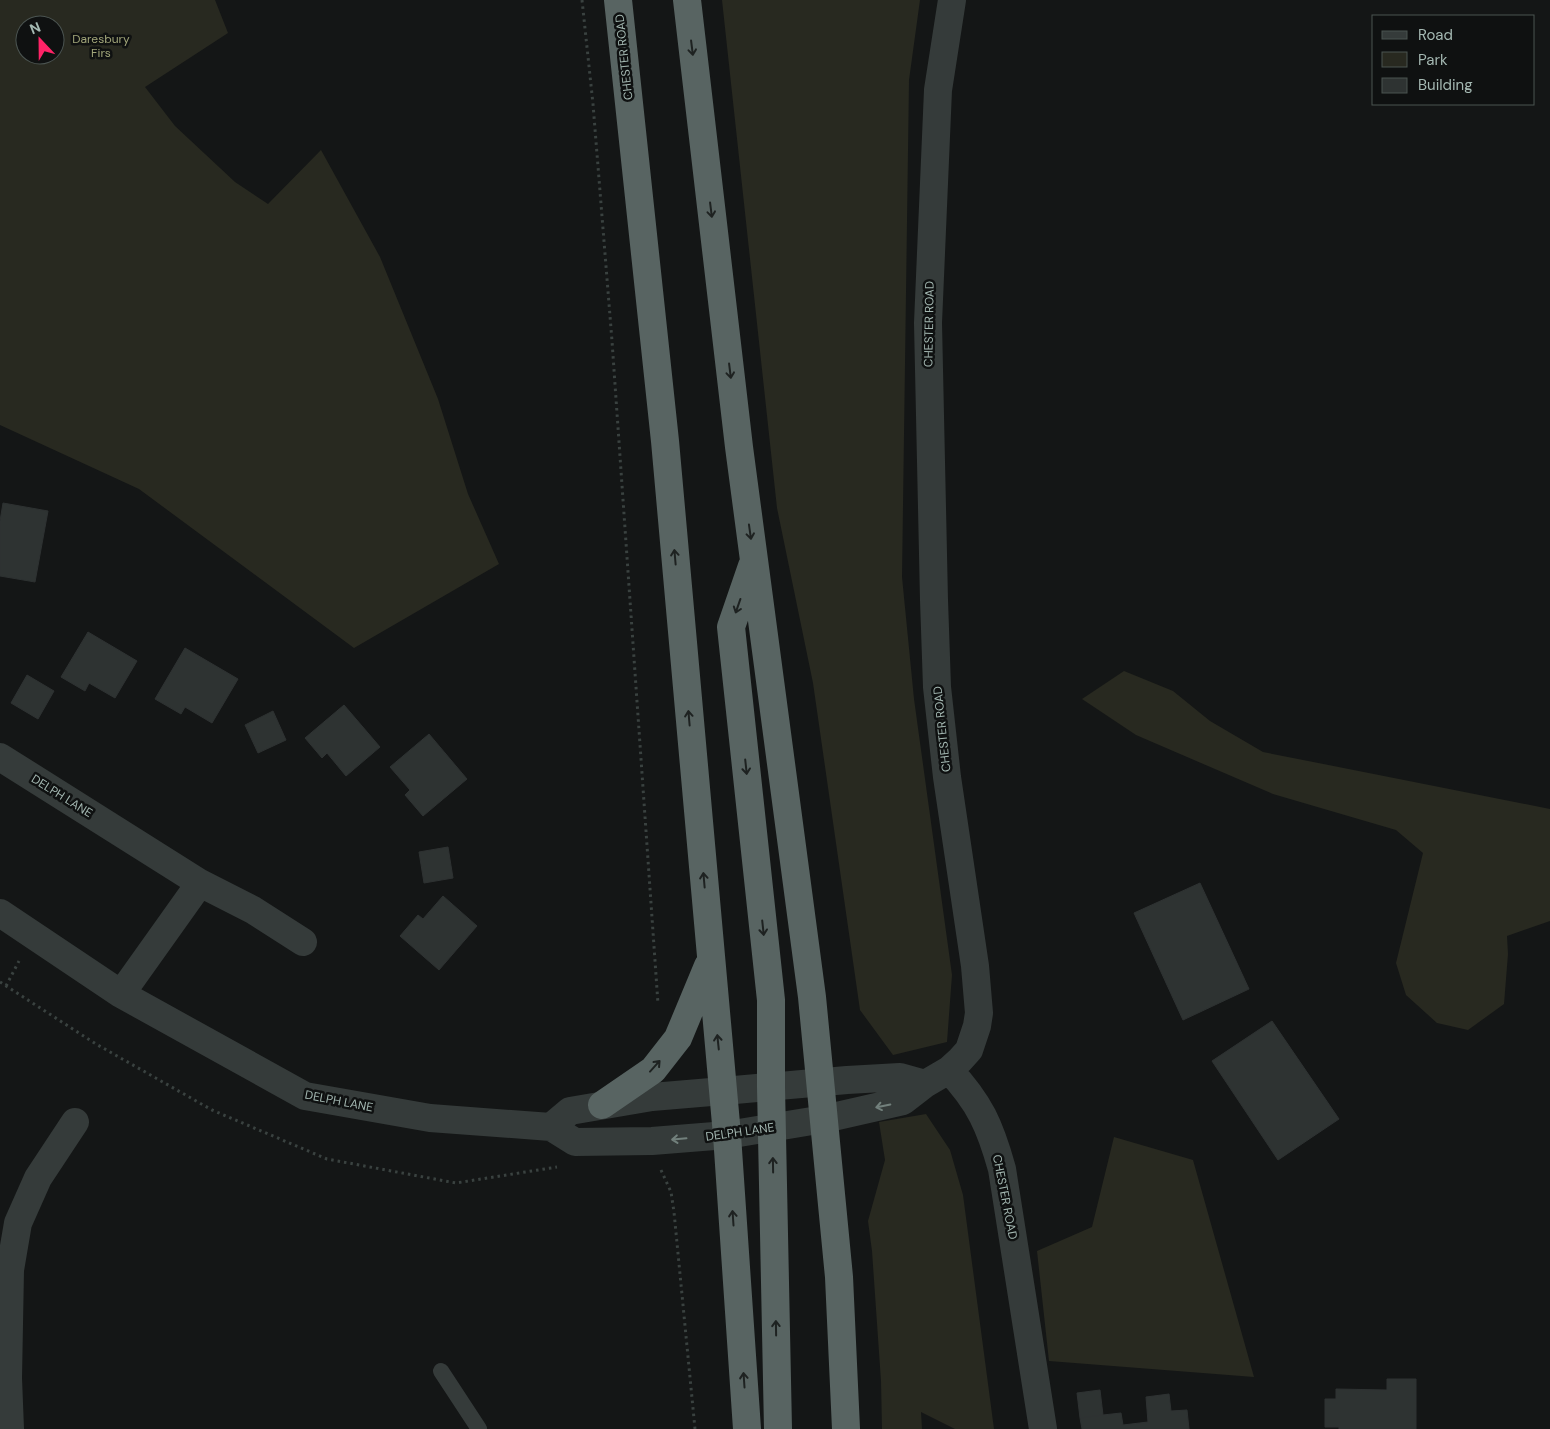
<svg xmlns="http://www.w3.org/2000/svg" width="1550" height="1429" viewBox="0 0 1550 1429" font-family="'DM Sans',sans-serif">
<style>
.green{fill:#282920;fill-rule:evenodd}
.building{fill:#2e3332;stroke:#2e3232}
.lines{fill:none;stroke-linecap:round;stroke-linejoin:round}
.path{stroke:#3a4240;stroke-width:3;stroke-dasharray:2.5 4;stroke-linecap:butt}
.service{stroke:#353b3a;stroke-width:16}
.minor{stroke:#353b3a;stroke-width:28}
.tertiary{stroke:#353b3a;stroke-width:28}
.trunk{stroke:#586462;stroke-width:28}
.oneway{stroke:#1e2221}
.oneway2{stroke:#72807c}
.labels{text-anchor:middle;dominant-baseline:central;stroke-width:5;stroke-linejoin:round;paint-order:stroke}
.park-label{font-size:12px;fill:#a1a579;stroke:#0f1111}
.street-label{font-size:12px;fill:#a4b8b2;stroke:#0f1111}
</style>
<rect width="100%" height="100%" fill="#141616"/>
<path class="green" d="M0 0H215L228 33 145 87 175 126 235 182 268 204 321 150 380 257 438 399 468 494 499 564 354 648 139 489 0 425ZM25 25H55V55H25Z
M722 0H920L909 80 902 577 914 699 952 975 947 1042 893 1055 860 1010 813 683 777 508Z
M1124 671 1173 691 1210 721 1263 752 1550 809V921L1507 936 1508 954 1504 1004 1468 1030 1437 1023 1406 995 1396 963 1423 853 1396 830 1273 794 1136 735 1082 699Z
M926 1114 950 1150 963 1195 994 1429H955L921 1412 922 1429H882L881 1381 872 1251 868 1221 885 1160 879 1122Z
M1114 1137 1193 1160 1254 1377 1049 1361 1037 1251 1092 1227Z"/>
<path class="building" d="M3 503 48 511 35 582 0 576V521Z
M88 632 137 661 115 698 89 683 85 691 61 677Z
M185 648 238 679 212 723 185 707 181 714 155 699Z
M27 675 54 691 38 719 11 703Z
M344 705 380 747 346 776 327 753 322 758 305 738Z
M273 711 286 740 258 753 245 725Z
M429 734 467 779 423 816 405 795 410 790 390 767Z
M448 847 453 878 424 883 419 852Z
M1200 883 1249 989 1183 1020 1134 913Z
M443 896 477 926 439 970 400 936 418 915 423 919Z
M1272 1021 1339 1119 1278 1160 1212 1061Z
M1387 1379H1416V1429H1339V1427H1325V1399H1336V1389L1387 1390Z
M1100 1390 1103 1415 1080 1418 1077 1393Z
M1169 1394 1171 1411 1187 1410 1189 1429H1082L1080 1418 1103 1415 1121 1413 1123 1425 1148 1422 1146 1397Z"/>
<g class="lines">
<path class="path" d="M582 0 593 104 612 341 658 1004
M0 982 96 1044 212 1110 327 1159 456 1183 557 1167
M6 986 19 961
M661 1170 671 1192 674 1212 695 1429"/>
<path class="service" d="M441 1371 479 1429"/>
<path class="minor" d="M0 757 200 883 253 910 303 942
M0 913 121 994 305 1096 430 1118 551 1127 575 1142 652 1141 727 1135
M121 994 200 883
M551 1127 570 1111 652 1097 723 1091
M10 1429 8 1378 10 1270 18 1223 38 1178 75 1122"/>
<path class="tertiary" d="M949 1070C980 1103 990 1126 1002 1169L1043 1429
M723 1091 847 1080 900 1077 925 1084
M727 1135 824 1119 903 1101 925 1084 949 1070 960 1060 969 1050 977 1026 979 1013 975 966 947 777 937 687 934 600 928 323 938 90 952 0"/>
<path class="trunk" d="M618 0 665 441 727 1135 747 1429
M687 0 739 447 812 997 839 1277 846 1429
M752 566 731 627 771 1000V1087L778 1429
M602 1105 653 1070 678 1038 708 966"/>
</g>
<defs><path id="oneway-shaft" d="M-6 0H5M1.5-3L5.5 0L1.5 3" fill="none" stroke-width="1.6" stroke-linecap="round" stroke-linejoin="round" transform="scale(1.25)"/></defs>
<g class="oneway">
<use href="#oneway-shaft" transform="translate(692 48) rotate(83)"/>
<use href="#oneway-shaft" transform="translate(711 210) rotate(83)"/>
<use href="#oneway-shaft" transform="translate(730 371) rotate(83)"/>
<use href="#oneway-shaft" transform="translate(750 532) rotate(82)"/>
<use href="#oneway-shaft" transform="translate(675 557) rotate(-95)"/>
<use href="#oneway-shaft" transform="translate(738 606) rotate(109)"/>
<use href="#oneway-shaft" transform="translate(689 718) rotate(-95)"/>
<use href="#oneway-shaft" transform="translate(746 767) rotate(84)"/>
<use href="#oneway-shaft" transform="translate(704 880) rotate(-95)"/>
<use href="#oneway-shaft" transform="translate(763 928) rotate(84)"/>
<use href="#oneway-shaft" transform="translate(718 1042) rotate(-96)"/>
<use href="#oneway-shaft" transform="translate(655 1066) rotate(-48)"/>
<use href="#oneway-shaft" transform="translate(773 1165) rotate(-91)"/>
<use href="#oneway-shaft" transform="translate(733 1218) rotate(-94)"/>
<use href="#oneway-shaft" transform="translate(776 1328) rotate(-91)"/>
<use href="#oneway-shaft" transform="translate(744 1380) rotate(-94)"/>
</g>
<g class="oneway2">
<use href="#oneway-shaft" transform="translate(883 1106) rotate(168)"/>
<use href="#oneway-shaft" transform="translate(679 1139) rotate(175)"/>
</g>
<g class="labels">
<g class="park-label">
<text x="101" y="39">Daresbury<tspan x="101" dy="14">Firs</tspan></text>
</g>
<g class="street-label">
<text transform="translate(624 57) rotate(-96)">CHESTER ROAD</text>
<text transform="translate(929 324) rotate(-89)">CHESTER ROAD</text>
<text transform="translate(942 729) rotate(-96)">CHESTER ROAD</text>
<text transform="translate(62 796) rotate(32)">DELPH LANE</text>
<text transform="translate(339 1101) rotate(11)">DELPH LANE</text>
<text transform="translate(740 1132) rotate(-8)">DELPH LANE</text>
<text transform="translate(1005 1197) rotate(79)">CHESTER ROAD</text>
</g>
</g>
<rect x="1372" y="15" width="162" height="90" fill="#0f1111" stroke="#4b5451"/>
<rect x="1382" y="31" width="25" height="8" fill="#353b3a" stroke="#4b5451"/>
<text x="1418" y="40" font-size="15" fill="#a4b8b2">Road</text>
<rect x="1382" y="52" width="25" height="15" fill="#282920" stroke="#4b5451"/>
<text x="1418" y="65" font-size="15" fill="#a4b8b2">Park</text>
<rect x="1382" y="78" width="25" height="15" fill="#2e3332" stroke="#4b5451"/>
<text x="1418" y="90" font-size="15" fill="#a4b8b2">Building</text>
<g transform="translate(40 40) rotate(338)"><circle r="24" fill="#0f1111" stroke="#4b5451"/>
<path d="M0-4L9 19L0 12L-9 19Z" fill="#ff2367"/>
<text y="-8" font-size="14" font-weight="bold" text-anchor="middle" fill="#a4b8b2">N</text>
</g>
</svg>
